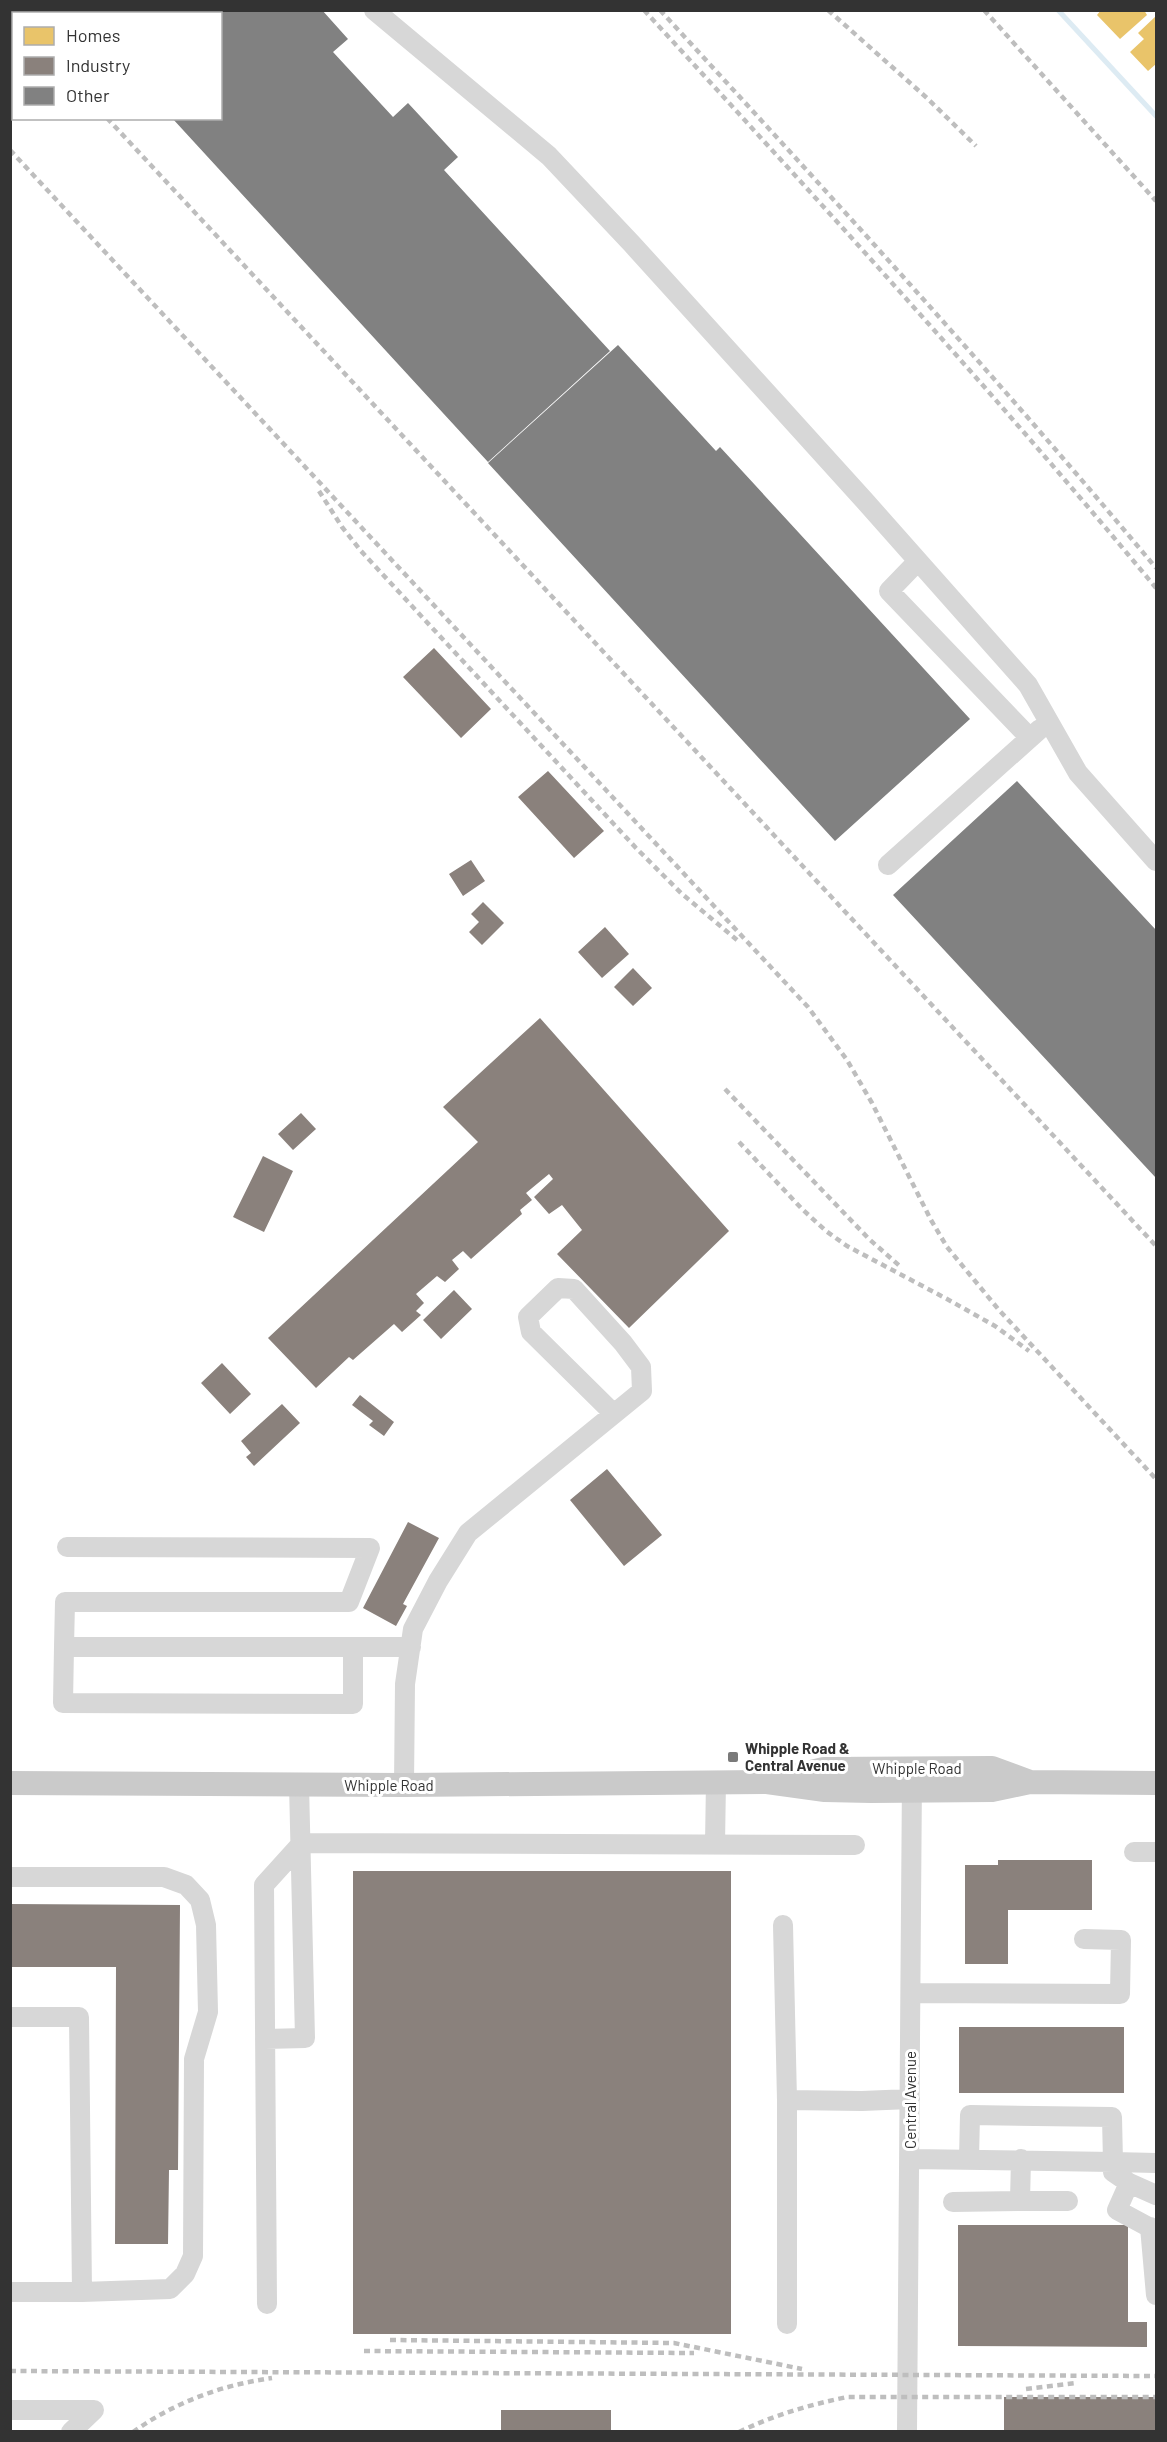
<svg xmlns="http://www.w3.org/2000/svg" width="1167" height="2442" viewBox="0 0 1167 2442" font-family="Barlow,sans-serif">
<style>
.homes{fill:#e9c46a}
.industry{fill:#8a817c}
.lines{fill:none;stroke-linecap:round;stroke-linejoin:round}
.stream{stroke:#ddebf3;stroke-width:5}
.building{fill:#818181}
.minor{stroke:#d7d7d7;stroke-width:20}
.major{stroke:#cacaca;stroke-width:24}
.rail{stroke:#bebebe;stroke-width:4.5;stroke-dasharray:6 4.5;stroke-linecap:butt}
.poi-dot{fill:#7a7a7a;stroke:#fff;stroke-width:2}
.labels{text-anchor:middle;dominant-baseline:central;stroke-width:6;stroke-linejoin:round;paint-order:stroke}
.poi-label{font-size:15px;font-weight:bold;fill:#333;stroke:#fff;text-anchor:start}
.street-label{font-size:15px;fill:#333;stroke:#fff}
</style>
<rect width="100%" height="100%" fill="#fff"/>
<path class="homes" d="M1101 10H1144L1147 15 1120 39 1097 15Z
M1156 16V64L1148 71 1130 52 1144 39 1138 33Z"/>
<path class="industry" d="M434 648 491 709 461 738 403 677Z
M548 771 604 831 574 858 518 797Z
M471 860 485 881 463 896 449 874Z
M483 902 504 923 482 945 469 932 479 922 471 914Z
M605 927 629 954 602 978 578 952Z
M633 968 652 988 633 1006 614 987Z
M540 1018 729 1231 629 1328 557 1254 582 1230 562 1205 549 1214 534 1197 553 1179 549 1174 526 1193 532 1200 520 1210 522 1214 471 1259 463 1251 452 1260 459 1269 445 1282 437 1276 416 1294 424 1303 416 1311 421 1315 402 1332 394 1324 353 1360 349 1357 316 1388 268 1338 478 1142 443 1107Z
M301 1113 316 1129 293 1150 278 1134Z
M263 1156 293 1171 264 1232 233 1217Z
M454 1290 472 1309 441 1339 423 1320Z
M222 1363 251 1394 230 1414 201 1383Z
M360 1395 394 1422 384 1436 369 1425 373 1421 352 1405Z
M282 1404 300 1423 254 1466 246 1457 251 1453 241 1441Z
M607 1469 662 1535 624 1566 570 1500Z
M408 1522 439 1538 403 1604 407 1606 396 1626 363 1608Z
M998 1860H1092V1910H1008V1964H965V1865H998Z
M353 1871H731V2334H353Z
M10 1904 180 1905 178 2170H169L168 2244H115L116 1967H10Z
M959 2027H1124V2093H959Z
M958 2225H1128V2322H1147V2347L958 2346Z
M1004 2397H1156V2432H1004Z
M501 2410H611V2432H501Z"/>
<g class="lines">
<path class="stream" d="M1058 10 1156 116"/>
</g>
<path class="building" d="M141 10H322L348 39 333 52 393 117 408 103 458 157 444 170 610 351 488 462 172 118H220V14H137Z
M618 345 716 451 720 447 970 719 835 841 488 463Z
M1017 781 1156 930V1178L893 895Z"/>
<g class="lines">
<path class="minor" d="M374 10 549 156 632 244 864 500 1028 685 1078 773 1156 861
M918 561 889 591 1030 738
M888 865 1040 729
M67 1547 370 1548 349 1602H65L64 1647H411
M64 1647 63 1703 353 1704V1647
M404 1785 405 1684 413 1629 438 1581 468 1533 642 1391 641 1367 623 1343 574 1289 558 1288 528 1317 531 1332 614 1414
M715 1844 716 1781
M1134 1852H1156
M10 1877H164L186 1885 200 1900 206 1925 208 2012 194 2059 193 2256 185 2274 170 2289 82 2292
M783 1925 787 2100V2324
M911 1993 1120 1994 1121 1940 1084 1939
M10 2017H79L82 2292H10
M265 2039 305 2038 299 1784
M787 2100 862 2101 910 2099
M910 2159 1113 2162 1112 2117 970 2115 969 2159
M1021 2159 1020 2201H1068
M1156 2163 1113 2162V2172L1129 2183 1117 2210 1156 2231
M1129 2183 1156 2195
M953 2202 1020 2201
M1150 2227 1156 2295
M267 2304 264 1885 302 1843 855 1845
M10 2410H94L71 2432
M907 2432 912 1777"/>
<path class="major" d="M781 1779 824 1769 992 1768 1030 1782
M10 1783 404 1785 767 1782 825 1790 871 1791 992 1790 1030 1782 1156 1783"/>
<path class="rail" d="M644 10C818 200 992 390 1156 588
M660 10C829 194 997 377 1156 568
M828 10 927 98 976 146
M984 10 1156 201
M10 15 14 18
M107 118 1156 1246
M10 150 808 1007 847 1060 872 1103 931 1220 947 1247 999 1310 1156 1479
M319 491 342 527 361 551 636 848 681 893 737 940
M725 1089 869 1239 902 1268
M739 1142 802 1209 826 1231 847 1246 947 1299 995 1326 1029 1351
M390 2340 674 2343 802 2369
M364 2351 694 2353
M10 2371 1156 2376
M1026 2389 1076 2383
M133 2432C175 2402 222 2385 272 2378
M739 2432C774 2415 809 2405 847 2397H1156"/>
</g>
<rect class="poi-dot" x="727" y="1751" width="12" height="12" rx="3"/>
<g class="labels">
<g class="poi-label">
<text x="745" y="1748">Whipple Road &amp;<tspan x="745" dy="17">Central Avenue</tspan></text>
</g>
<g class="street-label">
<text x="917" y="1768">Whipple Road</text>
<text x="389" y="1785">Whipple Road</text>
<text transform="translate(910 2100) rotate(-90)">Central Avenue</text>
</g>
</g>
<rect width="1167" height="2442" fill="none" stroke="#333333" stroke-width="24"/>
<rect x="12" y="12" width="210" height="108" fill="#ffffff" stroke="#adadad" stroke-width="1.5"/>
<rect x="24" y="27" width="30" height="18" fill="#e9c46a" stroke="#adadad" stroke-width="1.5"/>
<text x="66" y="42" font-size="18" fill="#333333">Homes</text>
<rect x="24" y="57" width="30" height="18" fill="#8a817c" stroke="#adadad" stroke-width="1.5"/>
<text x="66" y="72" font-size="18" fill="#333333">Industry</text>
<rect x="24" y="87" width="30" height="18" fill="#818181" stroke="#adadad" stroke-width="1.5"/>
<text x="66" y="102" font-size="18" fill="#333333">Other</text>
</svg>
